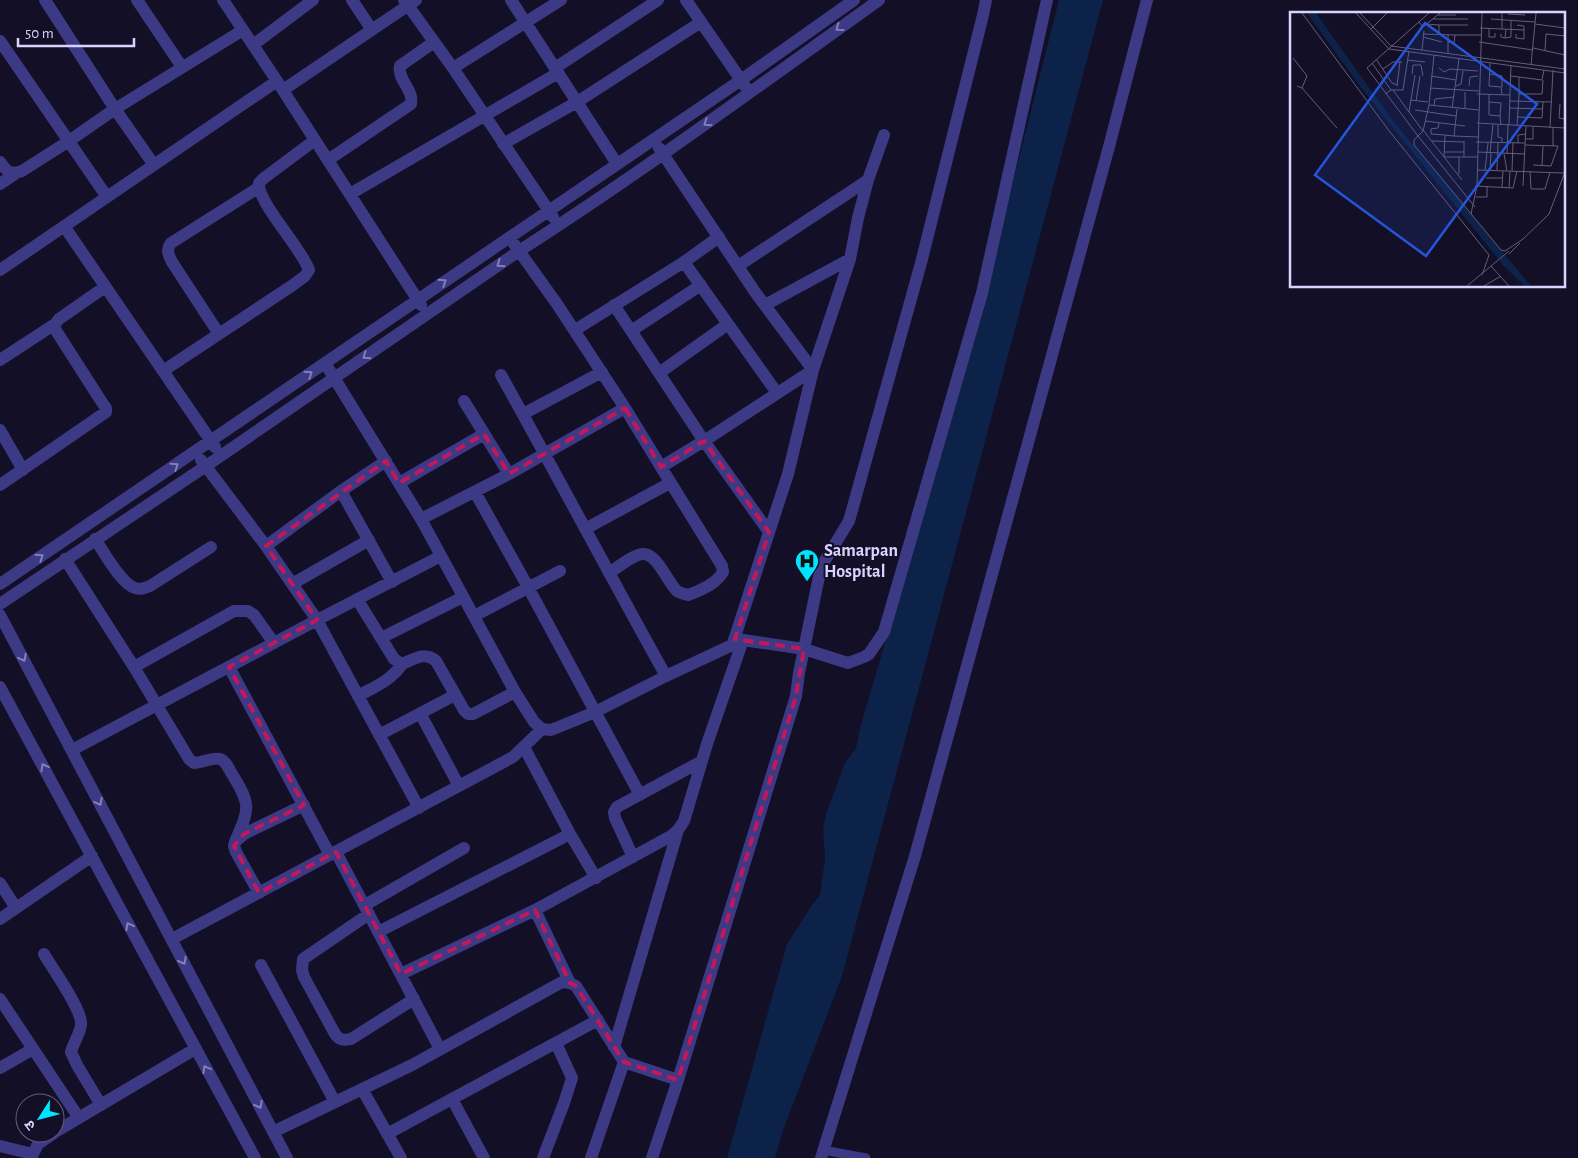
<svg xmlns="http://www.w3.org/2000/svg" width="1578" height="1158" viewBox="0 0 1578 1158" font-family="'Alegreya Sans','Noto Sans Devanagari',sans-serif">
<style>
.water{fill:#0c2248}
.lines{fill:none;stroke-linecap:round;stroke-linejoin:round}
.service{stroke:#3d3a85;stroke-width:9}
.minor{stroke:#3d3a85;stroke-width:12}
.tertiary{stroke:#3d3a85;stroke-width:12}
.oneway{stroke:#837fbc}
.marked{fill:none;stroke:#c2185b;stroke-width:4;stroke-dasharray:10 6;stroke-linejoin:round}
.labels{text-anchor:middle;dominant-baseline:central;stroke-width:4;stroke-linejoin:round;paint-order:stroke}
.poi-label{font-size:18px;font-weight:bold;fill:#d9d4ff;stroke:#130f26;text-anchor:start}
.inset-road{fill:none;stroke:#625e7d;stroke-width:1}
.view{fill:#2655da;fill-opacity:0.15;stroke:#2655da;stroke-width:2.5}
.inset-edge{fill:none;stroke:#d9d4ff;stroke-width:2.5}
</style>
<rect width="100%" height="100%" fill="#130f26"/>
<path class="water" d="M1059 0H1103L842 976 782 1133 775 1158H727L787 944 812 905 820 895 825 858 823 828 827 811 845 763 856 748 860 728 970 352Z"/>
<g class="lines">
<path class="service" d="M823 1150 866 1158"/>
<path class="minor" d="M45 0 115 109 154 165
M137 0 182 67
M223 0 277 81 421 305
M352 0 372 30
M404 0 453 68 553 217
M511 0 617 164
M686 0 745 86
M0 41 107 197
M253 45 313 0
M453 68 561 0
M555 68 658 0
M283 90 416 0
M503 144 577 102 701 22
M328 160 411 104C414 89 397 80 400 66L434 42
M0 162C7 172 10 175 22 171L69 141 115 109 243 30
M0 184 15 174
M350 194 558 73
M64 226 215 447
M684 262 777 393
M738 266 868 180
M0 270 277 81
M614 305 704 441 769 532
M765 305 850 259
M575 330 684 262 719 237
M631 331 701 285
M219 334 172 262C168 254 166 250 171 243L258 188
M0 360 55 324
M325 363 421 519 515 692 534 722 542 729 551 730 561 726 595 712 666 676 743 640 804 649 821 567 849 521 921 263 983 15 986 0
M163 371 293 285 305 276 309 270C301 247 257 202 259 183L264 178 315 140
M659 373 728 324
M501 375C557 475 610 576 666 676
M464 401 509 474
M625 408 661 467 704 441 813 370 755 292 659 148
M523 414 602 372
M0 430 23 470
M201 460 266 546 317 620 419 808
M399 483 484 434
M0 485 106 412V408L103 404 55 329V324L59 319 105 287
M341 491 392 582
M475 492 528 587 640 795
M421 519 509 474 625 408 557 304 514 244
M585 529 670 483
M95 539C104 552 121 584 135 588 140 590 145 588 150 586L211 547
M266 546 341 491 386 461
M65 559 134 667 189 759 194 763C202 763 213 757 220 759 226 761 229 769 232 774 252 806 249 809 235 842
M609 573C617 568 634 554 643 554 658 554 667 582 677 591 680 593 684 594 688 595 700 591 717 583 723 572L722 566 661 467
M0 584 741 80 854 0
M292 584 369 540
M357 599 394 659 402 664C414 659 425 651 436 661L464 710 468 714H473L515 692
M0 604 206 466 519 251C642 172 760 85 879 0
M0 615 287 1158
M474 616 560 571
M381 638 463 597
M733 643 788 474 813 370 850 259 858 218 868 180 884 135
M134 667 234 611H248L254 615 274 643
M229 667 330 855
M0 687 255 1158
M358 696C374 687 392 680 402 664
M420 713 459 786
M379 735 455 695
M524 747 570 834 596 878
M72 750 317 620 441 556
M336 852 440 1049
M633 857 615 818 614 812 617 807 702 761
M0 883 16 908
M259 893 236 852 234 846 235 842 244 834 304 805
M365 905 464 848
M535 910 570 983
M369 914 303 959 302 970 304 977 335 1034C340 1041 344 1040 351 1039L414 999
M0 919 92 856
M378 932 570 834
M172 939 513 757 542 729
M44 954C52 968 81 1008 81 1023 82 1030 73 1044 71 1052L77 1065 101 1105
M261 965 335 1102
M401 974 535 910 671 836 678 830 684 821 707 744 743 640
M0 999 79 1118
M614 1047 678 830
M0 1068 33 1049
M362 1089 401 1158
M452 1099 484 1158
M55 1132 195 1049
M273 1132 412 1065 562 982 570 983 576 986 624 1062 678 1080
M387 1134 598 1020
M0 1146 33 1154 32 1158
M33 1154 38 1144 54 1133
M543 1158 564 1103 572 1078 556 1043
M591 1158 624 1062
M652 1158 678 1080 796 696 799 673 804 649 848 663 864 657 869 654 884 632 982 293 1047 0"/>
<path class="tertiary" d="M821 1158 915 856 1110 143 1147 0"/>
</g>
<defs><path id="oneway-chevron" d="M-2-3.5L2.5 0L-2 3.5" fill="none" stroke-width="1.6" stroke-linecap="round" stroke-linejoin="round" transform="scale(1.25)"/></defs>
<g class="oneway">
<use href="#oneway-chevron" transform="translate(839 28) rotate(144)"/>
<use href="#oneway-chevron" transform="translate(707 123) rotate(145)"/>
<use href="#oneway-chevron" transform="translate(500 264) rotate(146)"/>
<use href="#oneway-chevron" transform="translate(443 282) rotate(-34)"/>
<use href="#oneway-chevron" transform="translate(366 356) rotate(145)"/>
<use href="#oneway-chevron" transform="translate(309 374) rotate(-34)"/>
<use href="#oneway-chevron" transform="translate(175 466) rotate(-34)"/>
<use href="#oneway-chevron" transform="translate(40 557) rotate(-34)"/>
<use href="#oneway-chevron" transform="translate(23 658) rotate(62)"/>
<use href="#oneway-chevron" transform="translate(44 767) rotate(-119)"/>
<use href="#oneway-chevron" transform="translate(99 802) rotate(62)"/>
<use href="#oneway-chevron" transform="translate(129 926) rotate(-118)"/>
<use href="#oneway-chevron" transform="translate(183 961) rotate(62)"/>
<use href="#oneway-chevron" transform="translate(206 1069) rotate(-119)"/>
<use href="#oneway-chevron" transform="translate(259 1105) rotate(62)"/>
</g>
<path class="marked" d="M625 408 661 467 704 441 769 532 735 639 804 649 796 696 678 1080 624 1062 576 986 570 983 535 910 401 974 336 852 259 893 234 846 244 834 304 805 229 667 317 620 266 546 386 461 399 483 484 434 509 474Z"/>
<defs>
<g id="hospital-pin" transform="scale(1.25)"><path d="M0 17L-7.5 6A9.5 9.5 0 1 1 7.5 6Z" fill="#00e5ff" stroke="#130f26"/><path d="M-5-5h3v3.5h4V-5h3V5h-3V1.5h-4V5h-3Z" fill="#111"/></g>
</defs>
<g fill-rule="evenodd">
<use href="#hospital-pin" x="807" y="561"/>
</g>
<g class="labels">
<g class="poi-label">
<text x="824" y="551">Samarpan<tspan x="824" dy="21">Hospital</tspan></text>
</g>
</g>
<g transform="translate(1290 12)">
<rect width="275" height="275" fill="#130f26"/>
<path d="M17 1H26L103 109 241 274H234L213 253 72 77Z" fill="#0c2248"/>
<path class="inset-road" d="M12 1 100 120 199 243 192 263M66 1 99 37 275 61M70 1 101 34 275 57M139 1 77 56 128 124 124 128V133L211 238 215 239 233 227M218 2 235 3M148 3H166M143 7H178M201 7 245 10M129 10 133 15 150 1M136 12 149 13V22M245 12 275 16M149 13H178M190 16 234 18V14L227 13M199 16V25H205V21M81 17 97 1M212 17V1M133 22 165 23M211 22V25L215 26 216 17M226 22V26L234 27V18M133 25 152 30M215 26 221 25V8M158 30 164 31 165 23H191M189 30 243 38M243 36 275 43M132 38 134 19M255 39 256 22 275 24M158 41V23M3 46 17 64 12 76M86 47 102 71 107 73M117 48 135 50M82 51 101 78M200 51 199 74 211 75 212 82M241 53 246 1M149 56 154 60 160 57 188 59M93 57 103 50H112M122 62 123 53H131L133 64M200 62 212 64V75M125 63 119 100 133 119M141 64 166 68M221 64 252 68 254 58M7 74 12 76 47 116M107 74 110 50M166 74 171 72 173 59M179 74 180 65 188 64M140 76 189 79M103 78 119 100M95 82 101 78H113L119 39M187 82 220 83M199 82V103L210 104 211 113M229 82V65M120 88 138 90M126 89 130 64M220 89 261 90M199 90 211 91 210 104M270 92 269 106 275 107M139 93 144 43M144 93 145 87 164 85M162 96 169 47M220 96 252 97M167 97 164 124 188 125M175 97V80M125 98 166 104M227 105 252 106 253 90M135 109 175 114M149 111 148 116 141 117V122L155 123M187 111 275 116M208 113V125L212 126V131M219 113 221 53M227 114 229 82H252L253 68M260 116 263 58M133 118 172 168M164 124 155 123 154 145H187M235 127H243V115M142 129 174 130M186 130 235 131M228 131V123L236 122M235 133 268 134 261 154 243 153M263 134V116M154 140H174M188 140 235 142M200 141 203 112M214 142 217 159M217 142 218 113M174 145V129M252 154 253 134M187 158 274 161M195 158 198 131M200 158 201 141M207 158 208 131M222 159 223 131M240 159 241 177H255L260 160M169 162V145M196 166H213M185 174 223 176 227 159M233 174 236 114M212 175 213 159M219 176 220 159M186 185H197V174M185 195 128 124 133 119 139 93 189 98M181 202 187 174 192 1M232 228 259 202 275 160M219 242 230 231M201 254 219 274M177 274 219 239M194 274 211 264"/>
<path class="view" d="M135 11 247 92 136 244 25 163Z"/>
<rect width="275" height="275" class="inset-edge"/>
</g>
<g transform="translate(40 1118) rotate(234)"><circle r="24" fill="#130f26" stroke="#625e7d"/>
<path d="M0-4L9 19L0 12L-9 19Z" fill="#00e5ff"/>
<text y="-8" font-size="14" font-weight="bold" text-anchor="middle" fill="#d9d4ff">उ</text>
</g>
<path d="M18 38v8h116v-8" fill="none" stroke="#d9d4ff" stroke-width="2.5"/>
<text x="25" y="38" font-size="15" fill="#d9d4ff" stroke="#130f26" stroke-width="4" paint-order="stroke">50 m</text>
</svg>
